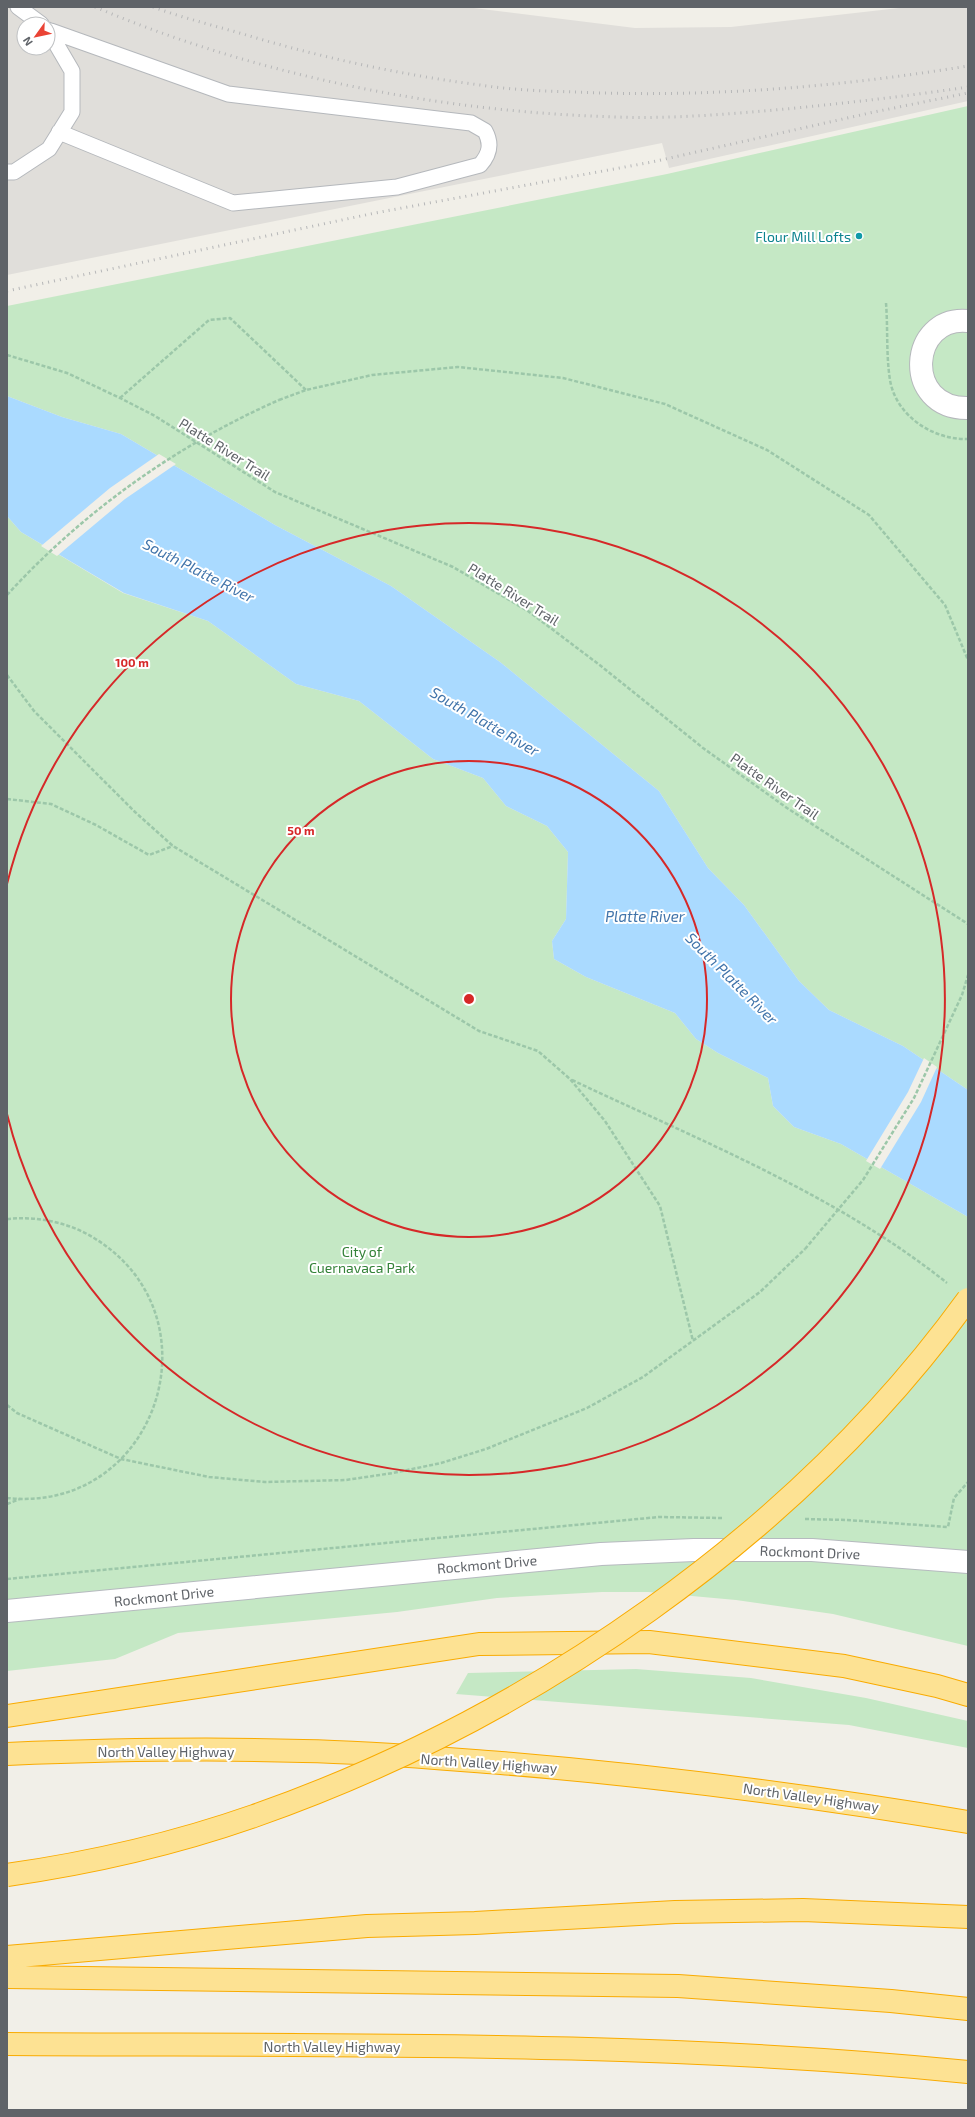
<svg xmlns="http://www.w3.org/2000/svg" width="975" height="2117" viewBox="0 0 975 2117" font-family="'Exo 2',sans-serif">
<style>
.industrial{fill:#e0deda;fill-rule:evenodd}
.green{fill:#c5e8c5}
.water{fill:#aadaff}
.pier{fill:#f1efe8}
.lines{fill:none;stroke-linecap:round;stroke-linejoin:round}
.lane-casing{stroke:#b5b8bc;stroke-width:17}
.street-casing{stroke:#b5b8bc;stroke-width:24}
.secondary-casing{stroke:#b6babf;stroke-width:24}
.highway-casing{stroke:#f9ab00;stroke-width:24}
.path{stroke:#9cc7a9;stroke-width:2.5;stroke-dasharray:4 2;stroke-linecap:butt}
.lane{stroke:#fff;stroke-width:15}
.street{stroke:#fff;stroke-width:22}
.secondary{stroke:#fff;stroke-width:22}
.highway{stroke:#fde293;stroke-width:22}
.rail{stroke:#b6b7b8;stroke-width:3;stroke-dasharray:1 5;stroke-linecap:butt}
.highway-bridge-casing{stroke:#f9ab00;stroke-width:24;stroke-linecap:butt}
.path-bridge{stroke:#9cc7a9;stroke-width:2.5;stroke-dasharray:4 2;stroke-linecap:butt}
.highway-bridge{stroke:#fde293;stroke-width:22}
.ring{fill:none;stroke:#d62828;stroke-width:2}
.culture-dot{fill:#0f9aa8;stroke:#fff;stroke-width:1.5}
.labels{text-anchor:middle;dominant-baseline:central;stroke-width:4;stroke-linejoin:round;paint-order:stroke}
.culture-label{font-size:14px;fill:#0d838f;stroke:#fff;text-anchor:end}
.street-label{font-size:14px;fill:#5f6368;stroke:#fff}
.park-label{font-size:14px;fill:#348238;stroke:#fff}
.water-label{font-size:15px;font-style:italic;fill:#4174aa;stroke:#fff}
.centre{fill:#d62828;stroke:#fff;stroke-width:2}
.ring-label{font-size:12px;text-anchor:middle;font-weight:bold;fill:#d62828;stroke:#fff;stroke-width:4;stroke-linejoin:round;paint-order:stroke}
</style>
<rect width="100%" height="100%" fill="#f1efe8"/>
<path class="industrial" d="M7 7H466L635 28 731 27 908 7H968V101L669 168 662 143 7 275ZM24 24H48V48H24Z"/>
<path class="green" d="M968 106V1090L903 1046 829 1010 799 981 744 905 708 868 659 791 500 662 391 586 275 525 121 434 62 417 7 396V306L667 174Z
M7 516 21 532 123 593 208 621 296 684 359 701 433 759 483 778 506 806 547 826 568 852 566 919 552 941 554 959 586 977 675 1013 696 1039 718 1053 768 1078 773 1106 794 1127 841 1144 968 1217V1646L833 1614 736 1600 648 1592H602L497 1598 397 1612 178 1633 115 1659 7 1671Z
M636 1669 751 1678 866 1698 968 1721V1748L849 1725 456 1694 468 1673Z"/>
<path class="water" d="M7 396 62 417 121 434 275 525 391 586 500 662 659 791 708 868 744 905 799 981 829 1010 903 1046 968 1090V1217L841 1144 794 1127 773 1106 768 1078 718 1053 696 1039 675 1013 586 977 554 959 552 941 566 919 568 852 547 826 506 806 483 778 433 759 359 701 296 684 208 621 124 593 21 532 7 516Z"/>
<path class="pier" d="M159 454 176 464 125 499 57 556 41 546 110 488Z
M924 1058 937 1067 921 1102 880 1169 866 1161 908 1092Z"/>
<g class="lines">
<g class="lane-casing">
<path id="lane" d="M18 7 41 24
M51 31 228 94 471 123 485 131C492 144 490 154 480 165L397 187 233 203 59 132
M7 172H14L49 149 72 112V71L48 30"/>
</g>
<g class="street-casing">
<path id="street" d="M968 321C909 315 902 409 968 408"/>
</g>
<g class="secondary-casing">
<path id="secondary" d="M7 1611 601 1554 694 1550H812L968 1562"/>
</g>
<g class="highway-casing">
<path id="highway" d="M7 1716 479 1644 649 1642 844 1666 937 1686 968 1695
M7 1754C106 1750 204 1748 303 1751 369 1752 435 1758 501 1763 658 1776 813 1796 968 1822
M7 1957 367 1926 475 1923 675 1912 803 1910 968 1917
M7 1977 678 1986 891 2001 968 2009
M7 2044C327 2046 649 2040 968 2072"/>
</g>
<path class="path" d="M886 303C888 328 886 355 890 380 896 416 933 440 968 439
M7 355 67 373 120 398 155 416 275 492 453 567 528 611 601 666 703 748 787 808 968 924
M120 398 209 320 230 318 306 390
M279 400 306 390 372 375 458 367 563 378 665 404 767 450 869 515 945 605 968 660
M7 675 34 711 135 812 173 846 479 1031 538 1051 570 1079 605 1121 660 1206 693 1341
M7 799 51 804 96 825 149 855 173 846
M572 1080C699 1140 837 1195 947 1283
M7 1219C37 1216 68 1222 94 1238 222 1316 157 1514 7 1498
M7 1405 17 1413 121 1459 209 1477 265 1482 346 1480 393 1473 441 1463 486 1449 587 1408 643 1377 760 1292 805 1249
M7 1504 20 1499
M805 1519 847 1520 948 1527 954 1498 968 1482
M7 1579 659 1517 722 1518"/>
<use href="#lane" class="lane"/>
<use href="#street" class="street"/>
<use href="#secondary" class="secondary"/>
<use href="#highway" class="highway"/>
<path class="rail" d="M95 7C259 76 439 112 617 117 673 119 730 114 786 109 847 103 908 96 968 87
M153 7C186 19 220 27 253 37 328 59 403 75 480 85 511 90 544 91 575 92 707 98 838 87 968 66
M7 291 375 213 652 162 874 112 968 93"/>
<g class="highway-bridge-casing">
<path id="highway-bridge" d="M7 1875C91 1863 174 1844 254 1816 528 1720 797 1535 968 1299"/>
</g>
<path class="path-bridge" d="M7 595C83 512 175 446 279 400
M805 1249 863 1180 914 1098 962 995 968 975"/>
<use href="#highway-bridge" class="highway-bridge"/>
</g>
<g class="ring">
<circle cx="469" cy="999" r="238"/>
<path d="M7 884A476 476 0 1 1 7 1114"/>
</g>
<circle class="culture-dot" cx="859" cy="236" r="4"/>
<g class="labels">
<g class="culture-label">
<text x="851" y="236">Flour Mill Lofts</text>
</g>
<g class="street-label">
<text transform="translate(225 449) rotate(32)">Platte River Trail</text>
<text transform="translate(514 594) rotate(32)">Platte River Trail</text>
<text transform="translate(775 786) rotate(35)">Platte River Trail</text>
<text transform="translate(810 1552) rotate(2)">Rockmont Drive</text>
<text transform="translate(487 1564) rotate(-5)">Rockmont Drive</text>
<text transform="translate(164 1596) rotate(-6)">Rockmont Drive</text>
<text x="166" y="1751">North Valley Highway</text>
<text transform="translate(489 1763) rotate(4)">North Valley Highway</text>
<text transform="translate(811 1797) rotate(8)">North Valley Highway</text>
<text x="332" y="2046">North Valley Highway</text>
</g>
<g class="park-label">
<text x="362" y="1251">City of<tspan x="362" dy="16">Cuernavaca Park</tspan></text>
</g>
<g class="water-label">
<text transform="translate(199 570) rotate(27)">South Platte River</text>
<text transform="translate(485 721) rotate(30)">South Platte River</text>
<text x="645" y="916">Platte River</text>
<text transform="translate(732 978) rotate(45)">South Platte River</text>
</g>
</g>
<circle cx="469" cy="999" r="6" class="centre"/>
<g class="ring-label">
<text x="132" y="667">100 m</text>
<text x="301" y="835">50 m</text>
</g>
<rect width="975" height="2117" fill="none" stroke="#5f6368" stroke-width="16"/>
<g transform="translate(36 36) rotate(237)"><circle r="19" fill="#ffffff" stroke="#bfc1c3"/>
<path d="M0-3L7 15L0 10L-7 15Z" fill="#ea4335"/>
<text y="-6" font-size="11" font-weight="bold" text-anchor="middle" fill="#5f6368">N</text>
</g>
</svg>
